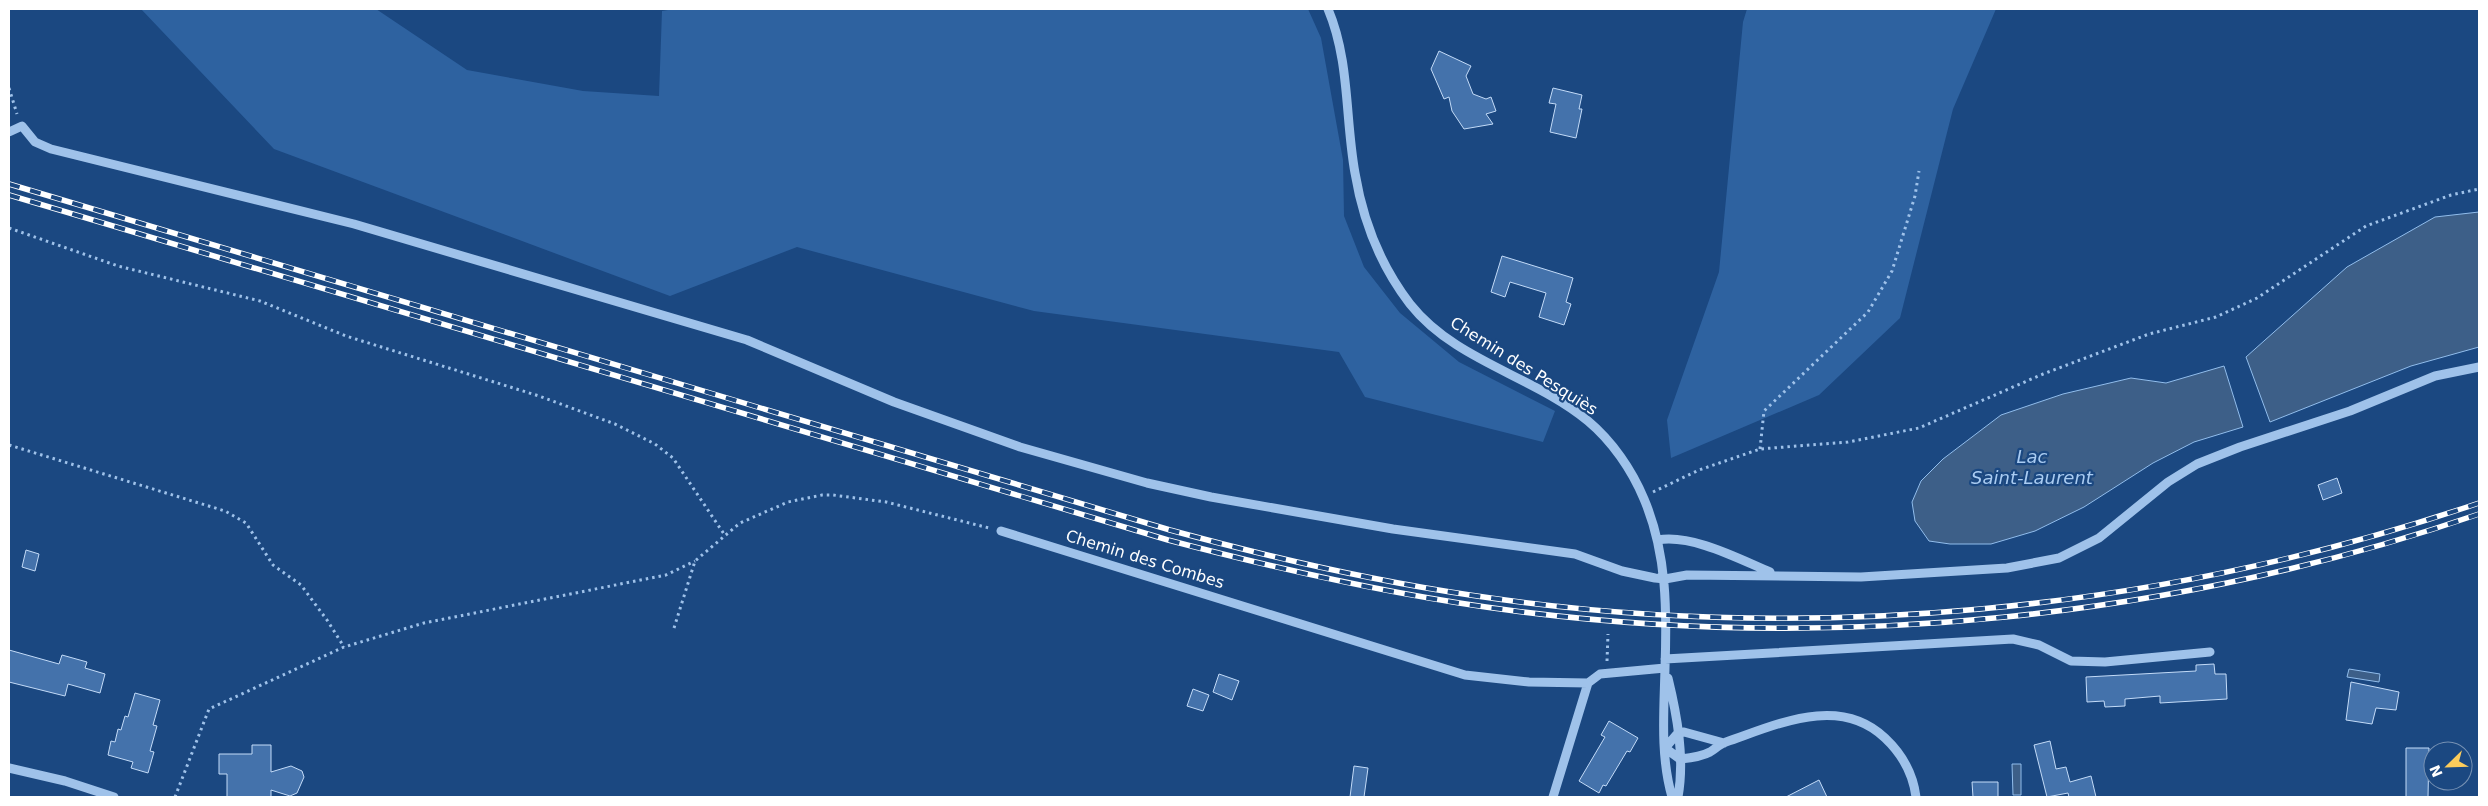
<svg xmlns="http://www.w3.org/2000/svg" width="2488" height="806" viewBox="0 0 2488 806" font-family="'DejaVu Sans',sans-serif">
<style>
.green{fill:#2e62a0}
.water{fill:#3d5f88;stroke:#91bdec}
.building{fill:#4472ab;stroke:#c3dbf8}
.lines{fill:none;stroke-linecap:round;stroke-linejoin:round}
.path{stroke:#9fc2ea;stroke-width:3;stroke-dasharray:2.5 4;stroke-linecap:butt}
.minor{stroke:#9fc2ea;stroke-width:9}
.rail-casing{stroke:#fff;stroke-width:5.5}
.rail{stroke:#1b4881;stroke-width:4;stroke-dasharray:11;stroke-linecap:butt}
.labels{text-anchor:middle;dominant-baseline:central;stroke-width:4.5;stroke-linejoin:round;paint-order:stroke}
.street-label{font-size:16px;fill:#fff;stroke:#1b4881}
.water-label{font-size:18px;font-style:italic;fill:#aaccf2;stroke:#1b4881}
</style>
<rect width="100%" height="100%" fill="#1b4881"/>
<path class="green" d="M141 9H376L467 70 583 91 659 96 662 11 674 9H1308L1321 38 1343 160 1344 216 1364 267 1400 313 1459 362 1555 411 1543 442 1365 397 1339 352 1034 311 797 247 670 296 274 149Z
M1747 9H1996L1953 109 1900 318 1819 395 1671 458 1667 420 1719 272 1743 22Z"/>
<path class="water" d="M2479 212V347L2411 366 2270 422 2246 357 2347 267 2435 217Z
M2224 366 2243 427 2194 442 2153 463 2084 507 2035 531 1991 544H1950L1929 541 1915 521 1912 502 1921 481 1943 459 2001 415 2063 394 2131 378 2166 383Z
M2349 669 2380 674 2379 682 2347 677Z
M2012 764H2021V795H2013Z"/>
<path class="building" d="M1439 51 1471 66 1466 76 1473 94 1486 99 1491 97 1496 111 1486 114 1493 124 1464 129 1452 111 1449 97 1444 99 1431 69Z
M1553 88 1582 95 1579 109H1582L1576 138 1550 132 1556 104 1549 103Z
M1502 256 1573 278 1566 302 1571 304 1564 325 1539 317 1546 293 1510 282 1505 297 1491 292Z
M2337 478 2342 493 2323 500 2318 485Z
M26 550 39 554 35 571 22 567Z
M9 650 59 664 62 655 87 662 85 668 105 674 100 693 68 684 65 696 9 682Z
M2214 664 2215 674H2226L2227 699 2160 703V696L2125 699V706L2105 707 2104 701 2087 702 2086 677 2196 671V665Z
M1219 674 1239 681 1232 700 1213 692Z
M2351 682 2399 692 2396 710 2376 708 2372 724 2346 720Z
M1193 689 1209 695 1203 711 1187 706Z
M135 693 160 700 153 725 157 726 150 751 154 752 148 773 131 768 133 762 108 755 111 741 115 742 118 729 121 730 125 716 128 717Z
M1609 721 1638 738 1630 752 1627 751 1606 786 1603 785 1599 793 1579 781 1605 737 1601 735Z
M2050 741 2056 769 2066 767 2070 782 2091 776 2096 797H2069L2068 793 2047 797 2034 745Z
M252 745H271V772L291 766 302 771 304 777 297 793 290 796 271 790V797H227V774H219V754H252Z
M2406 748H2429L2428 797H2406Z
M1354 766 1368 768 1364 797H1350Z
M1819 780 1827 797H1786Z
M1972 782H1998V797H1973Z"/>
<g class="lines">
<path class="path" d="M9 88 17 114
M9 228 118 266 260 301 346 336 539 396 615 424 655 444 673 458 724 534
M9 445 225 511 246 523 273 565 301 585 327 620 344 647
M1760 449 1764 411 1868 312 1892 271 1915 196 1919 171
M1653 492 1699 470 1760 449 1848 442 1919 428 2043 374 2149 334 2216 317 2257 298 2366 226 2451 195 2479 189
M674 628 695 561 740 523 788 502 822 495H833L886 502 989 528
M1607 661 1608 634
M175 797 209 709 344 647 424 623 666 575 695 561"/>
<path class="minor" d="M1328 9C1350 61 1345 118 1355 173 1363 221 1380 265 1410 304 1455 361 1534 376 1588 421 1612 441 1632 470 1644 499 1667 553 1667 611 1665 668 1664 711 1660 755 1672 797
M9 132 22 126 35 142 51 149 354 224 747 340 894 402 1020 447 1147 483 1211 497 1393 529 1575 554 1622 571 1655 578 1665 579 1687 575 1861 577 2007 568 2059 558 2099 538 2168 482 2197 464 2240 447 2350 411 2435 376 2479 367
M1001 531 1465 675 1529 682 1588 683
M1658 540C1692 534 1739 559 1770 572
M1665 659 2013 639 2039 645 2071 661 2105 662 2210 652
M1668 678C1677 715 1685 758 1678 797
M1724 743 1684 732 1678 733 1665 748 1680 759C1690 758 1701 757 1710 752 1715 749 1720 744 1726 742 1776 725 1839 694 1885 738 1902 754 1913 773 1916 797
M9 768 65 781 114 797
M1553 797 1588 683 1600 674 1665 668"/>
<g class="rail-casing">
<path id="rail" d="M9 184 1170 530C1269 557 1369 580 1470 595 1807 646 2158 612 2479 503
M9 195 1168 540C1282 570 1397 596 1515 611 1836 652 2173 619 2479 514"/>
</g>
<use href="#rail" class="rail"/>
</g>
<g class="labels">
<g class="street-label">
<text transform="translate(1524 366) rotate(32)">Chemin des Pesquiès</text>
<text transform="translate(1145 559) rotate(17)">Chemin des Combes</text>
</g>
<g class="water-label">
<text x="2032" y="456">Lac<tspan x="2032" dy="21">Saint-Laurent</tspan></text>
</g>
</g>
<rect width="2488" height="806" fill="none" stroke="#ffffff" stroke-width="20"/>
<g transform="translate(2448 766) rotate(247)"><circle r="24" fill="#1b4881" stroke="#7691b3"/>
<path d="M0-4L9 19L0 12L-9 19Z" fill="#fccc5b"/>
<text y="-8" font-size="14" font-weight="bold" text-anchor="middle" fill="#ffffff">N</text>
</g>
</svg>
